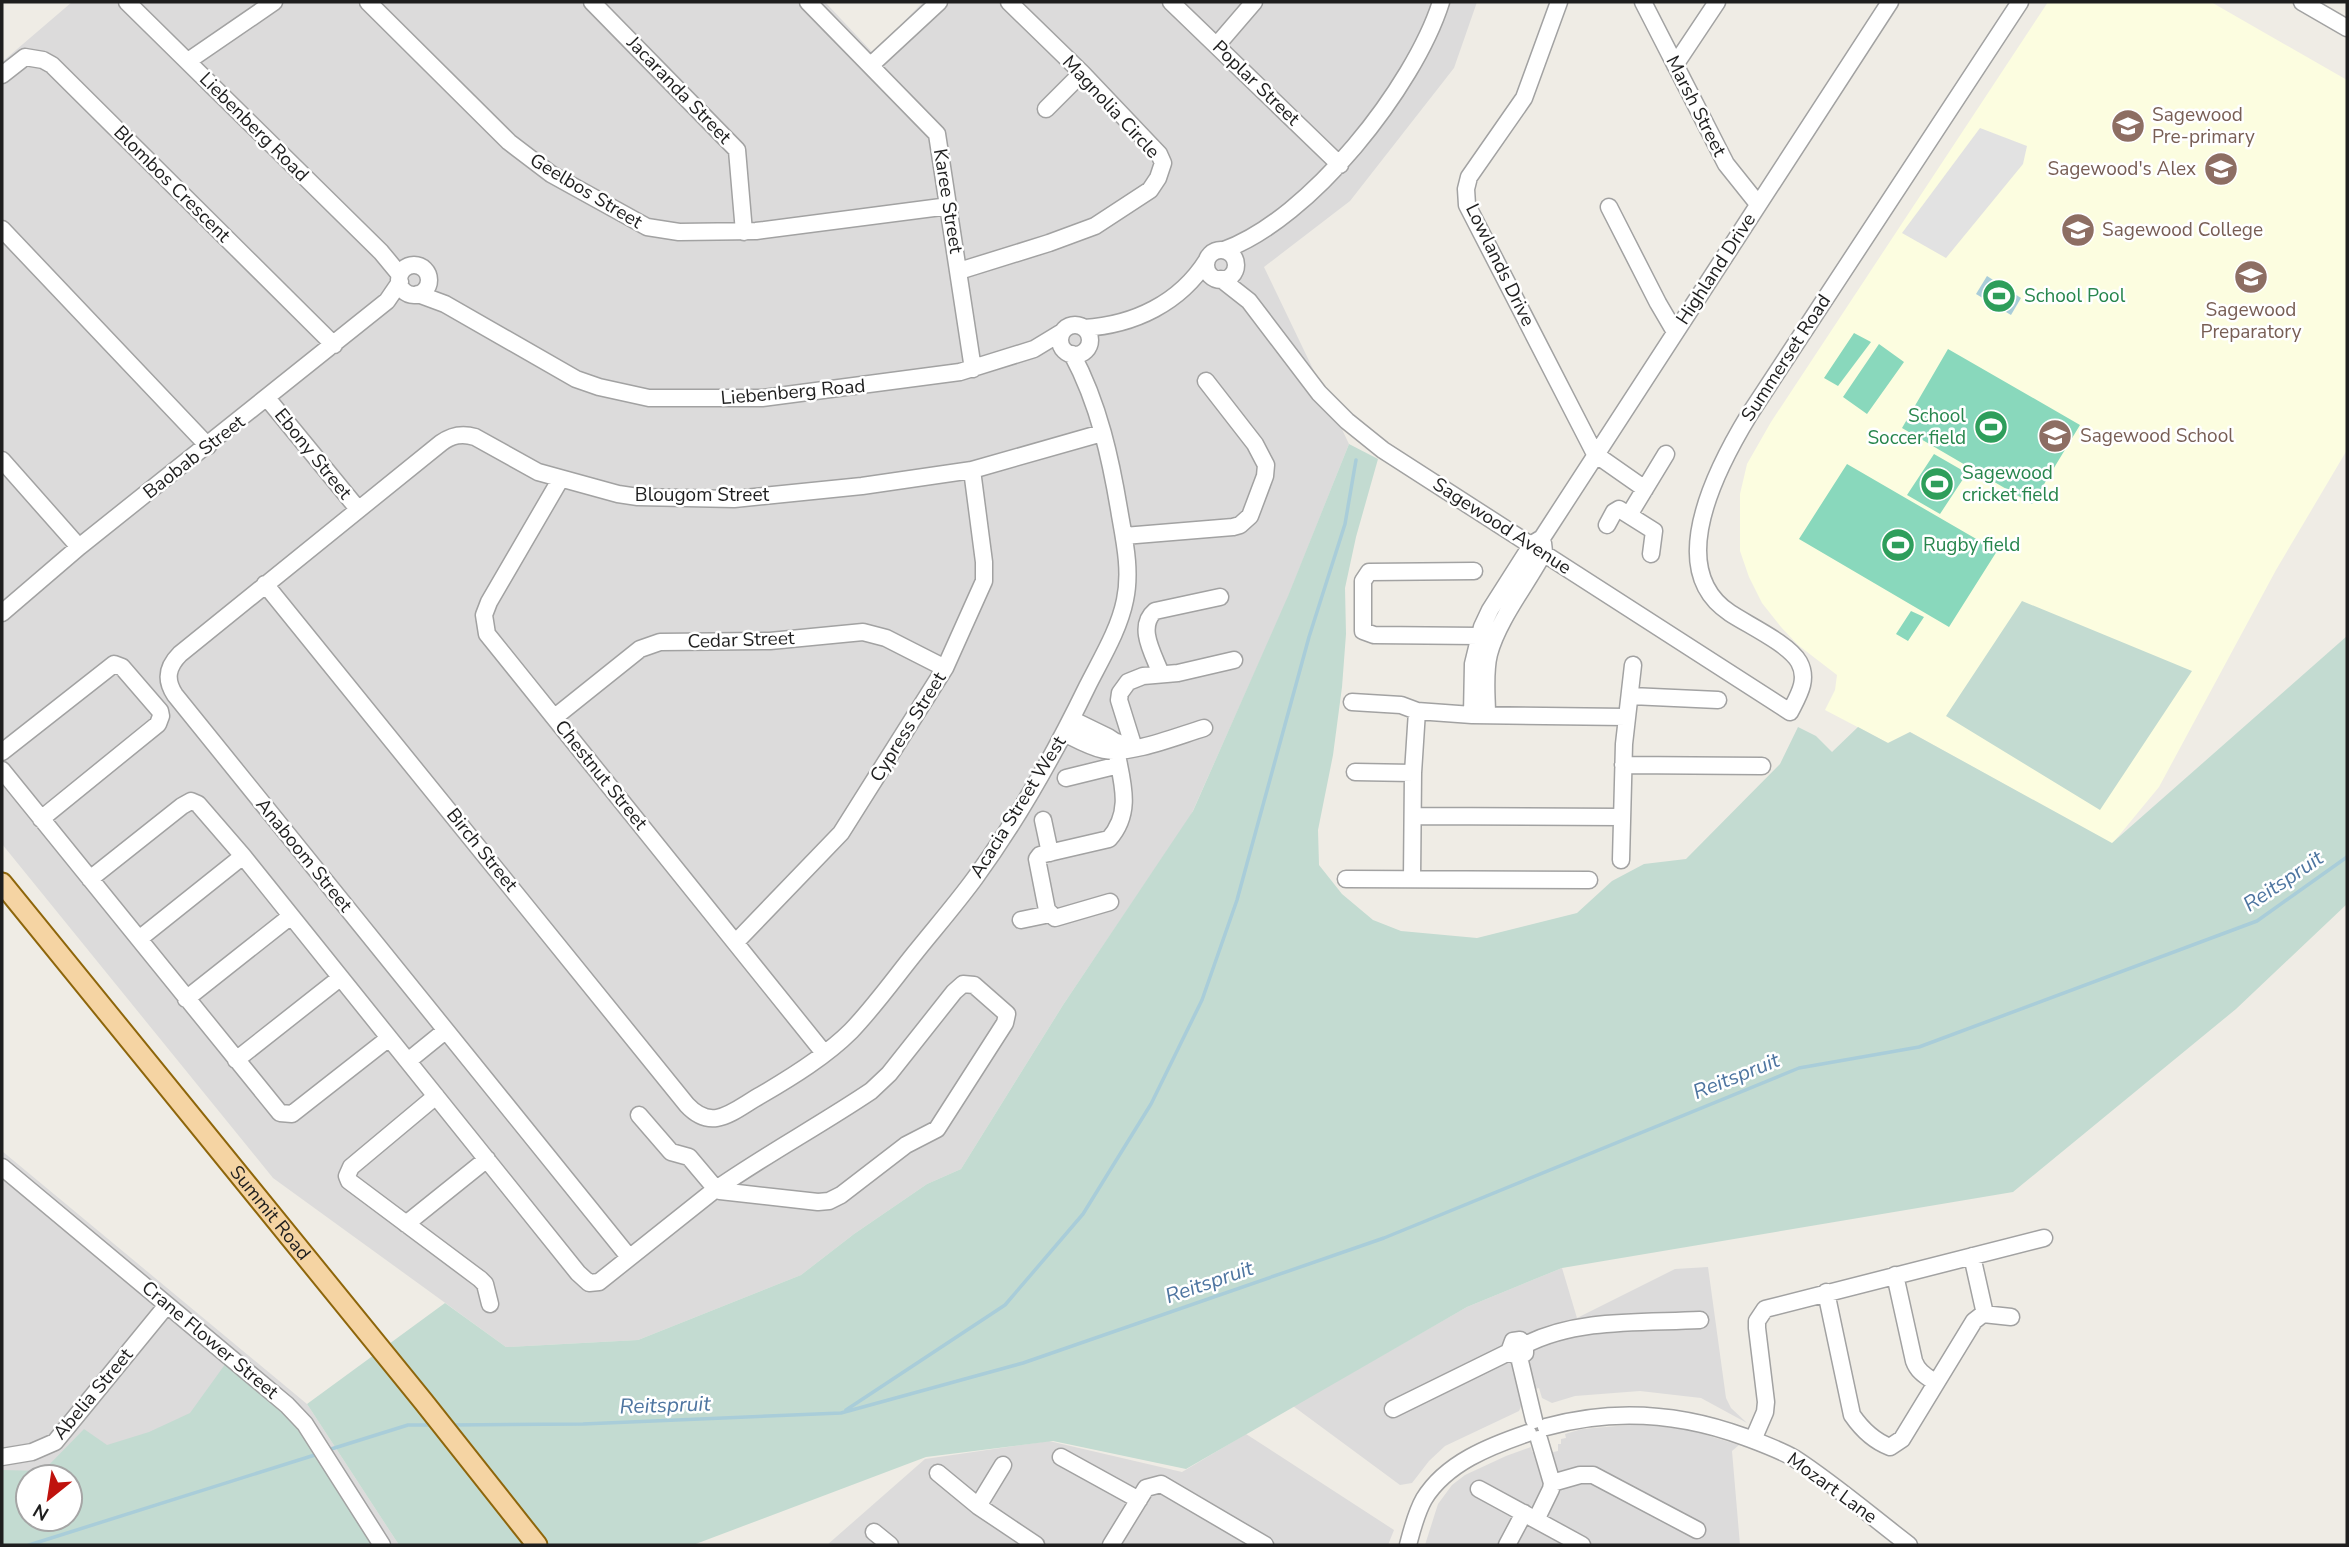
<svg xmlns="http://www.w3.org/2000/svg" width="2349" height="1547" viewBox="0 0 2349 1547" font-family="'Nunito Sans',sans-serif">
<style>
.residential{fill:#dcdbdb;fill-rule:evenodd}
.education{fill:#fcfde0}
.wetland{fill:#c3dbd1;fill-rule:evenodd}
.pitch{fill:#89d8bc}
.parking{fill:#e2e2e2}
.water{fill:#a9cdd9}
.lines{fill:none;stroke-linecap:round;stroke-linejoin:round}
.stream{stroke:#a9cdd9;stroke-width:3.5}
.minor-casing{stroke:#a2a2a2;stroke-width:19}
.major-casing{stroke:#8e660b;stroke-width:23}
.minor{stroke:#fff;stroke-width:16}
.major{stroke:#f5d4a3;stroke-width:19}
.labels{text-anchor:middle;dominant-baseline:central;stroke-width:5;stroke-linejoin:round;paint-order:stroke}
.street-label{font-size:19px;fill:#1e1e1e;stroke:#fff}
.education-label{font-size:19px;fill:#785e54;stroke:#fff;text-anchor:start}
.leisure-label{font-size:19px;fill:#27864d;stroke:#fff;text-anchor:start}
.water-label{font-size:21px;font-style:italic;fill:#4e75a0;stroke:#fff}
</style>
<rect width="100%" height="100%" fill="#efece5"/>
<path class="residential" d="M72 2H825L873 53 923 2H1477L1454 68 1350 201 1264 267 1349 444 1286 602 1191 815 1063 1005 961 1169 927 1184 854 1234 801 1275 638 1340 506 1347 273 1178 2 844V62Z
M2 1151 307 1404 399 1545H2ZM28 1477H70V1519H28Z
M1708 1267 1726 1398 1731 1408 1747 1423 1701 1398 1640 1391 1575 1396 1552 1403 1542 1398 1539 1388 1528 1391 1519 1411 1445 1446 1429 1461 1412 1483 1400 1485 1293 1406 1467 1307 1562 1268 1577 1318 1675 1269Z
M1641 1424 1690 1430 1739 1445 1732 1451 1740 1545H1425L1438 1504 1452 1485 1465 1475 1506 1456 1531 1447 1532 1452H1537L1539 1455 1558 1451V1444H1561V1439L1566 1438 1565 1434 1582 1429Z
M1246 1434 1394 1530 1388 1545H827L925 1459 1049 1441 1182 1472Z"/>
<path class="education" d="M2048 2H2211L2347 80V450L2276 570 2159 787 2112 844 1910 732 1888 743 1825 710 1835 690 1837 675 1798 645 1781 627 1762 603 1749 577 1740 551V494L1747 464 1771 422Z"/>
<path class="wetland" d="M1349 444 1378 459 1356 537 1345 588 1346 634 1342 687 1333 755 1318 830 1319 865 1342 894 1373 920 1401 931 1477 938 1577 913 1612 881 1644 864 1686 859 1780 764 1798 727 1816 736 1832 752 1858 727 1888 743 1910 732 2112 843 2347 636V904L2236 1009 2013 1192 1562 1268 1467 1307 1186 1469 1053 1441 926 1457 693 1545H399L307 1404 445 1303 506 1347 638 1340 801 1275 854 1234 927 1184 961 1169 1063 1005 1193 811 1288 596Z
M2022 601 2192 671 2100 810 1946 716Z
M226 1363 297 1424 374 1545H2V1470L43 1471 84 1429 107 1445 149 1432 190 1413ZM28 1477H70V1519H28Z"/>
<path class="pitch" d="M1854 333 1871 342 1838 386 1824 378Z
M1879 344 1904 362 1867 414 1843 397Z
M1948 349 2080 425 2032 504 1902 428Z
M1934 454 1967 473 1940 514 1907 495Z
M1847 464 1997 551 1949 627 1799 539Z
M1911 611 1924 617 1908 641 1896 634Z"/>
<path class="parking" d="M1980 128 2027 146 2023 164 1946 258 1902 233Z"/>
<path class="water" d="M1987 276 2021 298 2011 315 1976 294Z"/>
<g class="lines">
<path class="stream" d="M846 1410 1005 1305 1083 1214 1151 1104 1202 1000 1237 900 1309 637 1345 524 1356 460
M451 1425 583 1424 841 1413 1023 1363 1384 1238 1799 1068 1919 1047 2257 921 2347 857
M328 1450 408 1425H432
M29 1545 318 1454"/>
<g class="minor-casing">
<path id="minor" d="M127 2 381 252 400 275
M368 2 509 142 551 174 647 227 679 232 756 231 949 206
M592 2 737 150 744 232
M808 2 937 134 973 369
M1171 2 1340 165
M1559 2 1524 98 1469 177 1466 189 1467 205 1595 454 1645 489
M1643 2 1726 164 1758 204
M2302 2 2347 28
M1217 45 1254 2
M188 61 274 2
M871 65 939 2
M1675 65 1717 2
M2 75 25 57 43 60 52 65 334 345
M1046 109 1082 73
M1609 207 1658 303 1675 332
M2 229 208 446
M1224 250C1310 219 1414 87 1441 2
M1206 265a15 15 0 1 1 30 0a15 15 0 1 1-30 0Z
M399 280a15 15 0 1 1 30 0a15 15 0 1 1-30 0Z
M959 271 1049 243 1095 226 1150 190 1158 178 1163 163 1159 154 1082 73 1009 2
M1221 279 1249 301 1319 393 1347 421 1383 450 1790 712C1798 696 1809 680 1799 662 1789 644 1748 625 1730 613 1663 569 1718 466 1749 415L2020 2
M418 294 445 304 576 379 599 387 649 398H762L960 372 1034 349 1062 332
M1060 340a15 15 0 1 1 30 0a15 15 0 1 1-30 0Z
M1084 328C1134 325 1180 303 1207 260
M267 398 358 509
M2 460 79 547
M560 480 489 602 484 615 487 634 824 1053
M1629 515 1666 454
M1607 525 1614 512 1619 509 1654 531 1651 554
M1124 536 1233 527 1240 525 1250 516 1265 476 1266 465 1255 444 1206 381
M1474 571 1369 572 1363 581V631L1374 635 1479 636 1493 640
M265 584 687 1105C713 1133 734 1110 761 1095 792 1077 826 1056 851 1031 874 1007 894 979 915 953 935 928 956 904 975 878 1018 819 1055 753 1087 687 1101 659 1119 630 1125 600 1131 572 1125 543 1120 515 1111 460 1099 404 1072 354
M2 613 79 547 387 301 400 282
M1161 674C1154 655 1136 627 1155 611L1220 597
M1631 696 1718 700
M1352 702 1401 705 1417 711 1472 715 1626 717
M1472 715 1473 664 1482 627 1490 610 1532 544 1542 538 1890 2
M1487 715C1487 696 1484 674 1489 654 1498 620 1527 584 1544 552L1543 543
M555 717 640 649 660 642 770 641 863 632 886 638 945 668
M1071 719 1108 737 1123 747
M1064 733C1076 739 1090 747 1104 750 1131 755 1177 736 1204 728
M1134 748 1119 700 1120 693 1128 682 1143 676 1178 673 1234 660
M2 752 114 664 122 667 160 711 161 716 158 724 41 819
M1623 765 1762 766
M2 770 280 1113 292 1114 389 1038
M1355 772 1413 773
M1066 778 1119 765
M1414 816 1622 817
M1043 820 1050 853
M1621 860 1624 744 1633 665
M90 879 182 806 191 801 198 804 243 856 578 1273 589 1283 599 1282 712 1192C763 1156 819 1126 871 1091L889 1074 954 992 963 984 974 985 1007 1014 1005 1023 937 1129 906 1145 841 1195 829 1201 818 1202 720 1191 716 1189 689 1157 671 1152 639 1115
M1346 879 1589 880
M1412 879 1413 773 1417 711
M1110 902 1055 918 1047 910 1037 859 1040 855 1109 839C1133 812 1122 782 1116 750L1117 742
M1021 920 1050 914
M139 939 243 856
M736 942 841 833 945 668 984 581V562L972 470
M186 999 291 916
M236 1060 340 978
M408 1061 445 1031
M436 1096 351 1167 347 1176 349 1181 480 1279 485 1284 490 1304
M2 1167 287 1405 305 1424 382 1545
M406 1224 487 1159
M1972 1256 1985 1314
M629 1257 175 695C165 680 167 667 180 654L441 443C452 435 462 433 475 437L538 472 618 494 638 497 734 499 862 486 972 470 1102 433
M1895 1275 1914 1361C1918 1372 1926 1376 1936 1383
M1826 1292 1852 1415C1861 1428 1874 1441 1890 1447L1902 1439 1974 1321 1983 1314 2011 1317
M1525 1345 1520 1340 1513 1341 1509 1352 1519 1357 1525 1353V1345C1577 1318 1643 1323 1700 1320
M1519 1357 1534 1420
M1393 1409 1509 1352
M1546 1427C1614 1408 1680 1413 1745 1437 1761 1443 1778 1449 1794 1458 1834 1484 1871 1516 1909 1545
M1753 1440 1765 1412 1766 1402 1757 1328V1321L1765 1309 2044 1238
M2 1457 32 1452 55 1442 167 1305
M1061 1457 1139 1500
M938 1473 978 1506 1036 1545
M1552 1483 1580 1475H1593L1697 1530
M1479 1489 1582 1545
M978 1506 1003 1465
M1536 1520 1551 1489 1552 1483 1539 1439
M874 1532 890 1545
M1111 1545 1146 1488 1161 1484 1265 1545
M1408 1545C1412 1530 1416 1513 1424 1499 1446 1463 1490 1446 1528 1433
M1507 1545 1524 1513"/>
</g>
<g class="major-casing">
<g id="major">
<path id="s1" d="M2 883 423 1401 537 1545"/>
</g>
</g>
<use href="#minor" class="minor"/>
<use href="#major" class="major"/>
</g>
<defs>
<g id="school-disc" transform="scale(1.75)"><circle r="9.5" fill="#8d6e63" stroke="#fff"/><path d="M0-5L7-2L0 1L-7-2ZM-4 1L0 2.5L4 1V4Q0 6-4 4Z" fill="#fff"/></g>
<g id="stadium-disc" transform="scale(1.75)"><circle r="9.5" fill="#2e9e5b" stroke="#fff"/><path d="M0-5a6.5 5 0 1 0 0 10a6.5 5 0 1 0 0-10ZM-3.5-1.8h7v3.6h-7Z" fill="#fff"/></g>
</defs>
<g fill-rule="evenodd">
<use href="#school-disc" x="2128" y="126"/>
<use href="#school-disc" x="2221" y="169"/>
<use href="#school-disc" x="2078" y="230"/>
<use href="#school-disc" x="2251" y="277"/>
<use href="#stadium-disc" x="1999" y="296"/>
<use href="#stadium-disc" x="1991" y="427"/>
<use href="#school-disc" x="2055" y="436"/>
<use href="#stadium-disc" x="1937" y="484"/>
<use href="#stadium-disc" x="1898" y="545"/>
</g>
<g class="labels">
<g class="street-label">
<text transform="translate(1256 83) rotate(44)">Poplar Street</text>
<text transform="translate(679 90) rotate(46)">Jacaranda Street</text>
<text transform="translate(1696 106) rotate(63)">Marsh Street</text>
<text transform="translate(1111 107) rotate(47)">Magnolia Circle</text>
<text transform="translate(254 127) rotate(45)">Liebenberg Road</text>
<text transform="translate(172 184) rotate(45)">Blombos Crescent</text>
<text transform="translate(586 191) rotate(31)">Geelbos Street</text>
<text transform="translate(948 201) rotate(81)">Karee Street</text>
<text transform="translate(1500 265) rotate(64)">Lowlands Drive</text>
<text transform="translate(1716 269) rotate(-57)">Highland Drive</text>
<text transform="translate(1786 358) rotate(-57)">Summerset Road</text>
<text transform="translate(793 392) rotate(-5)">Liebenberg Road</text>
<text transform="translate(313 454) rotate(51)">Ebony Street</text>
<text transform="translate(194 457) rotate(-38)">Baobab Street</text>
<text x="702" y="495">Blougom Street</text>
<text transform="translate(1502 526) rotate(33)">Sagewood Avenue</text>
<text transform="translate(741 640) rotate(-2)">Cedar Street</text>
<text transform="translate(908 727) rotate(-58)">Cypress Street</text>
<text transform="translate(601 775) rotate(51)">Chestnut Street</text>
<text transform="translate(1018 807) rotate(-58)">Acacia Street West</text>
<text transform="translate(482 850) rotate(51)">Birch Street</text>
<text transform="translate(304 855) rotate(51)">Anaboom Street</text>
<text stroke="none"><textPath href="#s1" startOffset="425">Summit Road</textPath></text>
<text transform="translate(210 1340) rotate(40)">Crane Flower Street</text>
<text transform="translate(93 1394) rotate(-50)">Abelia Street</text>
<text transform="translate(1832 1488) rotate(36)">Mozart Lane</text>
</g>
<g class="education-label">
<text x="2152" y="115">Sagewood<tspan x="2152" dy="22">Pre-primary</tspan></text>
<text x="2196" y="169" text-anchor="end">Sagewood's Alex</text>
<text x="2102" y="230">Sagewood College</text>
<text x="2251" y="310" text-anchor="middle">Sagewood<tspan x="2251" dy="22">Preparatory</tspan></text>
<text x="2080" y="436">Sagewood School</text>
</g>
<g class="leisure-label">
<text x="2024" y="296">School Pool</text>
<text x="1966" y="416" text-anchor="end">School<tspan x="1966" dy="22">Soccer field</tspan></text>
<text x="1962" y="473">Sagewood<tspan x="1962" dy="22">cricket field</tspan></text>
<text x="1923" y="545">Rugby field</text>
</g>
<g class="water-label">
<text transform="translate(2283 881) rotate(-34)">Reitspruit</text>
<text transform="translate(1736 1076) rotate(-22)">Reitspruit</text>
<text transform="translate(1209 1282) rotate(-19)">Reitspruit</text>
<text transform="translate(665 1405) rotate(-2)">Reitspruit</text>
</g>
</g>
<rect width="2349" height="1547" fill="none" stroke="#1e1e1e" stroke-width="7"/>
<g transform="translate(49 1498) rotate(210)"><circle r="33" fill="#ffffff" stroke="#a5a5a5" stroke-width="2"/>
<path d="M0-5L12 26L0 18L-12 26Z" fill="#bf130e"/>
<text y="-10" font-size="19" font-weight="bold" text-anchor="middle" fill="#1e1e1e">N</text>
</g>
</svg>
